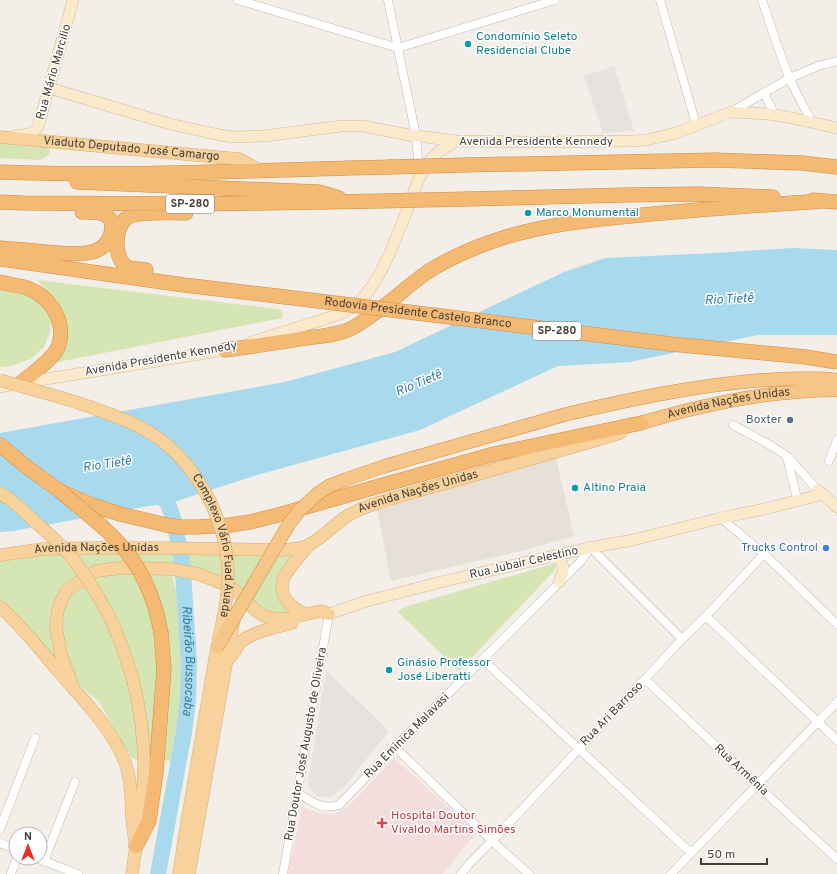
<svg xmlns="http://www.w3.org/2000/svg" width="837" height="874" viewBox="0 0 837 874" font-family="Overpass,sans-serif">
<style>
.residential{fill:#e7e0d7}
.medical{fill:#f3dddd}
.green{fill:#d5e5b4}
.parking{fill:#e5e2e0}
.water{fill:#a9d9ec}
.lines{fill:none;stroke-linecap:round;stroke-linejoin:round}
.river{stroke:#a9d9ec;stroke-width:16}
.minor-casing{stroke:#c1b8af;stroke-width:9}
.secondary-casing{stroke:#d0bb9b;stroke-width:12}
.primary-casing{stroke:#dcad6e;stroke-width:13}
.trunk-casing{stroke:#d38c42;stroke-width:14}
.motorway-casing{stroke:#d38c42;stroke-width:15}
.minor{stroke:#fff;stroke-width:8}
.secondary{stroke:#fbe9cb;stroke-width:11}
.primary{stroke:#f8d29d;stroke-width:12}
.trunk{stroke:#f6c688;stroke-width:13}
.motorway{stroke:#f4b972;stroke-width:14}
.primary-bridge-casing{stroke:#dcad6e;stroke-width:13;stroke-linecap:butt}
.trunk-bridge-casing{stroke:#d38c42;stroke-width:14;stroke-linecap:butt}
.motorway-bridge-casing{stroke:#d38c42;stroke-width:15;stroke-linecap:butt}
.primary-bridge{stroke:#f8d29d;stroke-width:12}
.trunk-bridge{stroke:#f6c688;stroke-width:13}
.motorway-bridge{stroke:#f4b972;stroke-width:14}
.culture-dot{fill:#0f9aa8;stroke:#fff;stroke-width:1.5}
.service-dot{fill:#5c6f8a;stroke:#fff;stroke-width:1.5}
.shop-dot{fill:#3f7fe0;stroke:#fff;stroke-width:1.5}
.health-dot{fill:#e0444e;stroke:#fff;stroke-width:1.5}
.labels{text-anchor:middle;dominant-baseline:central;stroke-width:3;stroke-linejoin:round;paint-order:stroke}
.shield{fill:#fff;stroke:#7e7973;stroke-width:1}
.shield-label{font-size:11px;font-weight:bold;fill:#463f37}
.culture-label{font-size:12px;fill:#0d838f;stroke:#fff;text-anchor:start}
.street-label{font-size:12px;fill:#463f37;stroke:#fff}
.service-label{font-size:12px;fill:#4e5e75;stroke:#fff;text-anchor:end}
.shop-label{font-size:12px;fill:#366cbe;stroke:#fff;text-anchor:end}
.health-label{font-size:12px;fill:#be3a42;stroke:#fff;text-anchor:start}
.water-label{font-size:13px;font-style:italic;fill:#337d9c;stroke:#fff}
</style>
<rect width="100%" height="100%" fill="#f3efe8"/>
<path class="residential" d="M556 458 574 536 525 550 391 581 377 510Z"/>
<path class="medical" d="M394 758 476 833 443 874H288L302 807 320 813 334 814 345 809 358 797Z"/>
<path class="green" d="M0 138 51 147 48 156 40 160 0 158Z
M37 280 277 309 281 310 283 313 282 318 53 363 65 327 58 302Z
M0 288 14 289 44 302 51 317 50 333 44 347 31 359 11 366 0 367Z
M298 548 283 580 295 610 271 618 237 592 171 569 184 629V700L174 761 132 759 99 702 39 649 0 607V555Z
M556 563 555 570 459 671 397 611 411 605Z"/>
<path class="parking" d="M614 66 623 95 634 131 603 133 584 76Z
M326 670 389 731 343 788 332 796 319 797 311 791 308 783Z"/>
<path class="water" d="M793 248 837 250V335H758L630 362 558 366 420 430 257 475 168 504 149 506 13 531 0 532V433L285 382 395 352 564 272 605 258 715 253Z"/>
<g class="lines">
<path class="river" id="s1" d="M154 488 168 504 173 518 182 558 189 661 188 699 184 732 158 874"/>
<g class="minor-casing">
<path id="minor" d="M238 0 398 48 555 0
M388 0 416 136 419 170
M660 0 696 124
M762 0C771 26 779 52 789 77 796 93 804 107 812 122
M764 93 775 115
M731 112 790 78 818 66 837 61
M733 425 770 445 787 456 816 488
M787 457 796 494
M829 461 837 440
M721 518 764 554 837 624
M591 548 682 639
M706 616 837 740
M482 659 691 853
M645 679 757 785 837 859
M395 747 492 841 529 874
M298 793C312 802 322 810 339 805L395 747 580 562 587 553 588 548
M0 829 35 738
M0 843 16 850
M36 858 78 874
M44 861 75 782
M11 874 17 858
M283 874 329 614
M461 874 469 864 492 841 645 679 682 639 706 616 764 554
M671 874 837 702"/>
</g>
<g class="secondary-casing">
<path id="secondary" d="M49 88 170 124 220 135 235 137 264 136 342 126H362L409 135 457 141 534 142 631 141 646 140 676 133 731 112 769 114 787 117 837 128
M17 135C26 135 32 135 38 127L73 0
M252 342 334 316C343 313 351 309 358 303 381 281 397 237 408 208 414 190 420 173 432 158 439 150 448 146 457 141
M0 387 21 383 225 350 232 348
M818 490 837 507
M558 555C564 567 565 569 559 582
M329 614 367 601 449 580 588 548 633 540 721 518 769 508 823 494"/>
</g>
<g class="primary-casing">
<g id="primary">
<path id="s2" d="M0 137 239 159 261 171"/>
<path id="s3" d="M0 555 43 549 85 548H165L283 550C292 549 302 549 310 544 324 537 335 523 349 515 362 507 376 504 390 499L601 439 620 433"/>
<path d="M0 607C22 626 40 650 59 672 84 701 113 729 126 765 132 783 131 801 132 819 133 828 134 837 136 846"/>
<path d="M305 614C292 608 278 597 283 580 286 570 302 554 309 545"/>
<path d="M229 658C235 654 236 646 242 641 255 631 277 627 292 623"/>
<path d="M74 690 61 654 56 627 58 609 66 591 79 582 96 571 120 568H131L171 569 198 574 226 585 237 592 255 610 262 615 271 618 284 619 321 611 329 614"/>
<path d="M132 874C137 837 144 801 144 764 144 737 140 710 134 684"/>
<path d="M179 874 185 834 217 647"/>
<path d="M189 874 234 619"/>
</g>
</g>
<g class="trunk-casing">
<g id="trunk">
<path d="M567 414C632 399 697 385 764 380 788 379 813 377 837 380"/>
<path id="s4" d="M641 423C660 418 678 412 697 408 743 397 790 390 837 390"/>
</g>
</g>
<g class="motorway-casing">
<path id="motorway" d="M466 165 715 160 802 163 837 167
M0 172C130 177 260 170 390 167
M77 182 319 192 339 198
M467 199 624 195 699 194 773 197
M813 200 837 202
M0 202 23 203 204 204 380 201
M0 248C15 249 31 250 46 252 65 253 99 260 109 239 112 232 113 227 111 220 105 211 93 212 82 212
M0 259 184 285 277 296
M146 270C140 269 132 269 127 267 113 259 114 225 128 217 138 211 173 213 186 213
M0 282C8 284 16 285 24 287 42 292 57 308 60 326 61 333 61 340 58 347 52 361 32 373 21 383
M225 350C252 346 279 343 306 338 321 336 339 335 352 328 379 313 401 291 426 273 444 261 464 252 485 244 535 225 589 220 642 215 702 209 762 205 821 201
M0 445 28 468 60 491 92 505 120 514 166 525 180 527H197L230 525 250 522 278 515 383 485 494 454 641 423
M136 846 149 821 156 773 164 669 161 633"/>
</g>
<use href="#minor" class="minor"/>
<use href="#secondary" class="secondary"/>
<use href="#primary" class="primary"/>
<use href="#trunk" class="trunk"/>
<use href="#motorway" class="motorway"/>
<g class="primary-bridge-casing">
<g id="primary-bridge">
<path id="s5" d="M0 380C12 384 25 387 38 391 59 397 81 403 101 411 122 418 143 427 161 440 201 471 229 526 228 577 228 599 223 621 218 642"/>
<path d="M0 493C12 500 23 510 33 520 47 532 61 544 72 558 94 585 114 622 125 655 128 664 131 674 134 684"/>
</g>
</g>
<g class="trunk-bridge-casing">
<path id="trunk-bridge" d="M217 647 289 524 299 511 316 495 329 486 347 479 385 466 567 414"/>
</g>
<g class="motorway-bridge-casing">
<g id="motorway-bridge">
<path d="M390 167 466 165"/>
<path d="M380 201 467 199"/>
<path id="s6" d="M277 296 671 344 806 357 837 362"/>
<path d="M60 491C75 504 90 516 105 529 109 533 114 537 118 542 142 567 155 599 161 633"/>
</g>
</g>
<use href="#primary-bridge" class="primary-bridge"/>
<use href="#trunk-bridge" class="trunk-bridge"/>
<use href="#motorway-bridge" class="motorway-bridge"/>
</g>
<g class="culture-dot">
<circle cx="468" cy="44" r="4"/>
<circle cx="528" cy="213" r="4"/>
<circle cx="575" cy="488" r="4"/>
<circle cx="389" cy="670" r="4"/>
</g>
<circle class="service-dot" cx="790" cy="420" r="4"/>
<circle class="shop-dot" cx="826" cy="548" r="4"/>
<path class="health-dot" d="M380 817h4v4h4v4h-4v4h-4v-4h-4v-4h4z"/>
<g class="labels">
<g class="shield">
<rect x="166" y="195" width="48" height="18" rx="3"/>
<rect x="533" y="322" width="48" height="18" rx="3"/>
</g>
<g class="shield-label">
<text x="190" y="204">SP-280</text>
<text x="557" y="331">SP-280</text>
</g>
<g class="culture-label">
<text x="476" y="37">Condomínio Seleto<tspan x="476" dy="14">Residencial Clube</tspan></text>
<text x="536" y="213">Marco Monumental</text>
<text x="583" y="488">Altino Praia</text>
<text x="397" y="663">Ginásio Professor<tspan x="397" dy="14">José Liberatti</tspan></text>
</g>
<g class="street-label">
<text transform="translate(54 72) rotate(-74)">Rua Mário Marcilio</text>
<text x="536" y="142">Avenida Presidente Kennedy</text>
<text stroke="none"><textPath href="#s2" startOffset="132">Viaduto Deputado José Camargo</textPath></text>
<text stroke="none"><textPath href="#s6" startOffset="142">Rodovia Presidente Castelo Branco</textPath></text>
<text transform="translate(161 359) rotate(-10)">Avenida Presidente Kennedy</text>
<text stroke="none"><textPath href="#s4" startOffset="90">Avenida Nações Unidas</textPath></text>
<text stroke="none"><textPath href="#s3" startOffset="433">Avenida Nações Unidas</textPath></text>
<text stroke="none"><textPath href="#s5" startOffset="296">Complexo Vário Fuad Auada</textPath></text>
<text stroke="none"><textPath href="#s3" startOffset="97">Avenida Nações Unidas</textPath></text>
<text transform="translate(524 563) rotate(-13)">Rua Jubair Celestino</text>
<text transform="translate(612 714) rotate(-46)">Rua Ari Barroso</text>
<text transform="translate(407 736) rotate(-45)">Rua Eminica Malavasi</text>
<text transform="translate(306 744) rotate(-80)">Rua Doutor José Augusto de Oliveira</text>
<text transform="translate(741 770) rotate(43)">Rua Armênia</text>
</g>
<g class="service-label">
<text x="782" y="420">Boxter</text>
</g>
<g class="shop-label">
<text x="818" y="548">Trucks Control</text>
</g>
<g class="health-label">
<text x="391" y="816">Hospital Doutor<tspan x="391" dy="14">Vivaldo Martins Simões</tspan></text>
</g>
<g class="water-label">
<text transform="translate(729 300) rotate(-3)">Rio Tietê</text>
<text transform="translate(419 384) rotate(-23)">Rio Tietê</text>
<text transform="translate(107 465) rotate(-9)">Rio Tietê</text>
<text stroke="none"><textPath href="#s1" startOffset="180">Ribeirão Bussocaba</textPath></text>
</g>
</g>
<g transform="translate(28 846)"><circle r="19" fill="#ffffff" stroke="#b5b2af"/>
<path d="M0-3L7 15L0 10L-7 15Z" fill="#ec2c27"/>
<text y="-6" font-size="11" font-weight="bold" text-anchor="middle" fill="#463f37">N</text>
</g>
<path d="M701 858v6h66v-6" fill="none" stroke="#463f37" stroke-width="2"/>
<text x="707" y="858" font-size="12" fill="#463f37" stroke="#ffffff" stroke-width="3" paint-order="stroke">50 m</text>
</svg>
